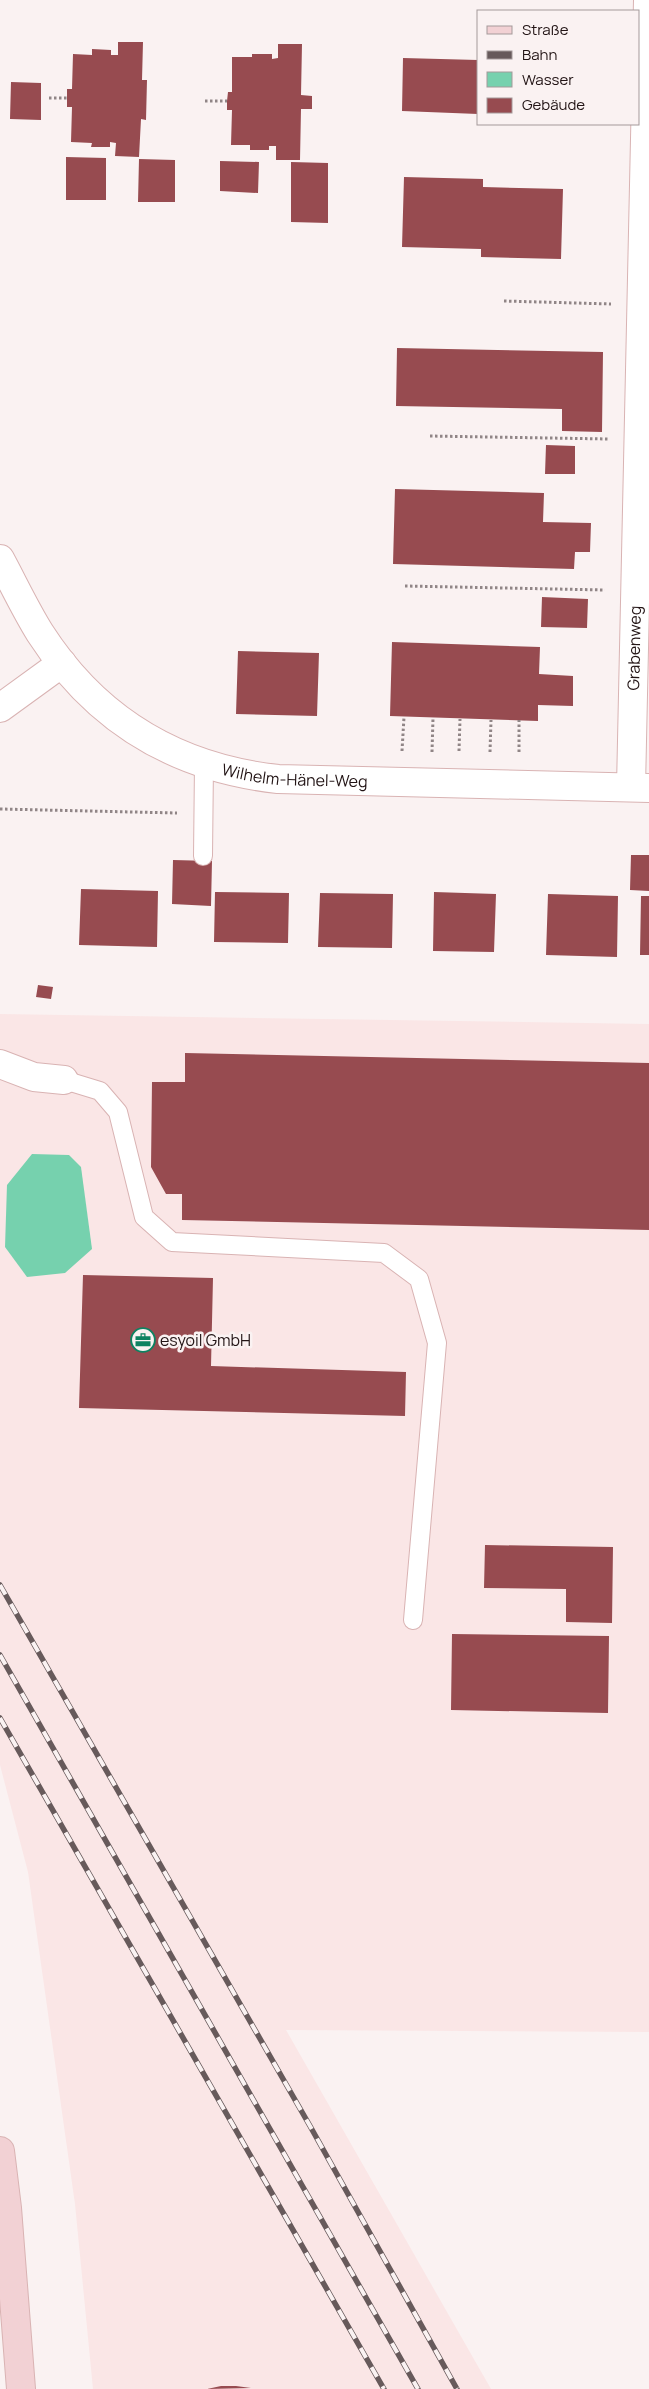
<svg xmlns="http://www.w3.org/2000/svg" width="649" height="2389" viewBox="0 0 649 2389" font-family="Manrope,sans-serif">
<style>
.built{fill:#fae6e6}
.water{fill:#76d1ae}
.building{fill:#974b50}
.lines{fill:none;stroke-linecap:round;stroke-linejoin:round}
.lane-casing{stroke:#d9b3b3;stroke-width:20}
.street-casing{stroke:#d9b3b3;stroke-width:30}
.secondary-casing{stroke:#d9b3b3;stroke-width:30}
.path{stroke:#908586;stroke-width:3;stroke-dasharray:2.5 2.5;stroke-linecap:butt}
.lane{stroke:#fff;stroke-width:18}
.street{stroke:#fff;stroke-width:28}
.secondary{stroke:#f2d1d4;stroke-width:28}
.rail-casing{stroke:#675a5b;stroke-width:5.5}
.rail{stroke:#faf2f2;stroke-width:4;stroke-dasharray:11;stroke-linecap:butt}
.labels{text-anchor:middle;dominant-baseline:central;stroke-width:5;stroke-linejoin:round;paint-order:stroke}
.street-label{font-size:16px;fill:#221415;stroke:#faf2f2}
.poi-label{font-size:16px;fill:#221415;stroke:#faf2f2;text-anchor:start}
</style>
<rect width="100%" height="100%" fill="#faf2f2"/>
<path class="built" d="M0 1014 649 1024V2032L286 2030 491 2389H93L75 2204 28 1872 0 1765Z"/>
<path class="water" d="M32 1154 69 1155 81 1167 92 1249 65 1273 27 1277 5 1247 7 1185Z"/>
<path class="building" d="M118 42H143L142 80H147L146 120 141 119 139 157 115 156 116 143 110 142V147H91L92 143 71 142 72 107H67V89H72L73 54 92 55V49L111 50V55H118Z
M278 44H302L301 95 312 96V109H301L300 160H276V146H269V150H250V145H231L232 110H227V101L228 92H232V57H252V54H272V59L278 58Z
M403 58 478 60V114L402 111Z
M11 82 41 83V120L10 119Z
M66 157 106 158V200H66Z
M139 159 175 160V202H138Z
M220 161 259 162 258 193 220 191Z
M291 162 328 163V223L291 222Z
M404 177 483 179V187L563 189 561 259 481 257V249L402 247Z
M397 348 603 352 602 432 562 431V409L396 406Z
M546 445 575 446V474H545Z
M395 489 544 493 543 522 591 523 590 552H575L574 569 393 564Z
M542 597 588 599 587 628 541 627Z
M392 642 540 647 539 674 573 676V706L538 705V721L390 716Z
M238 651 319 653 317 716 236 714Z
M631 855H649V891L630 890Z
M173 860 212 861 211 906 172 904Z
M81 889 158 891 157 947 79 945Z
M215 892 289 893 288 943 214 942Z
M434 892 496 894 494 952 433 951Z
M320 893 393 894 392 948 318 947Z
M548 894 618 896 617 957 546 955Z
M641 896H649V955H640Z
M38 985 53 987 51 999 36 997Z
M185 1053 649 1063V1230L182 1220V1194H166L151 1167 152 1082H185Z
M83 1275 213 1278 211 1366 406 1372 405 1416 79 1408Z
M485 1545 613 1547 612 1623 566 1622V1589L484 1588Z
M452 1634 609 1636 608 1713 451 1710Z
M221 2386H236L251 2388 207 2389Z"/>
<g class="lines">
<g class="lane-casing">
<path id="lane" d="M203 856 204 764
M64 1080 100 1091 118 1112 144 1217 172 1242 384 1253 419 1279 437 1343 413 1620"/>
</g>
<g class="street-casing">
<g id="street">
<path id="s1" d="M0 559C13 583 25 609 40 633 96 720 176 768 278 779L649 788"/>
<path d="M0 708 62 663"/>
<path id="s2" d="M631 787 648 0"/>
<path d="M0 1064 34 1077 64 1080"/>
</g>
</g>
<g class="secondary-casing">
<path id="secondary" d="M0 2151 7 2208 21 2389"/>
</g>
<path class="path" d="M49 98H68
M205 101H227
M504 301 611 304
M430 436 608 439
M405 586 605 590
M402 751 404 717
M459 751 460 719
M432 752 433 718
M490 752 491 720
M519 752V720
M0 809 177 813"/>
<use href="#lane" class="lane"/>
<use href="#street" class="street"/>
<use href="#secondary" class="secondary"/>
<g class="rail-casing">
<path id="rail" d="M0 1585 310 2126 457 2389
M0 1655 418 2389
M0 1718 384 2389"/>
</g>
<use href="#rail" class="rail"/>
</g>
<defs>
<g id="office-ring" transform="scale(1.25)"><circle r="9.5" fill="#faf2f2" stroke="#0e8261" stroke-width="1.5"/><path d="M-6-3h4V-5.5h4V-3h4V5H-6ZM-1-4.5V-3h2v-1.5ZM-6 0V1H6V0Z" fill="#0e8261"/></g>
</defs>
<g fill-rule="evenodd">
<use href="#office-ring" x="143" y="1340"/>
</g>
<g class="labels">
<g class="street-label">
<text stroke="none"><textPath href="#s2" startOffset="139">Grabenweg</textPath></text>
<text stroke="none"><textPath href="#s1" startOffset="390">Wilhelm-Hänel-Weg</textPath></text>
</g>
<g class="poi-label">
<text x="160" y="1340">esyoil GmbH</text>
</g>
</g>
<rect x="477" y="10" width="162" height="115" fill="#faf2f2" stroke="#a4999a"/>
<rect x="487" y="26" width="25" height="8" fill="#f2d1d4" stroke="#a4999a"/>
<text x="522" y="35" font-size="15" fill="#221415">Straße</text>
<rect x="487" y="51" width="25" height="8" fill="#675a5b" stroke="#a4999a"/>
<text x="522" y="60" font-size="15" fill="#221415">Bahn</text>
<rect x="487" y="72" width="25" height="15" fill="#76d1ae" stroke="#a4999a"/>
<text x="522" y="85" font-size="15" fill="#221415">Wasser</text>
<rect x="487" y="98" width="25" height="15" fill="#974b50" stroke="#a4999a"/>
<text x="522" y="110" font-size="15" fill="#221415">Gebäude</text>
</svg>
